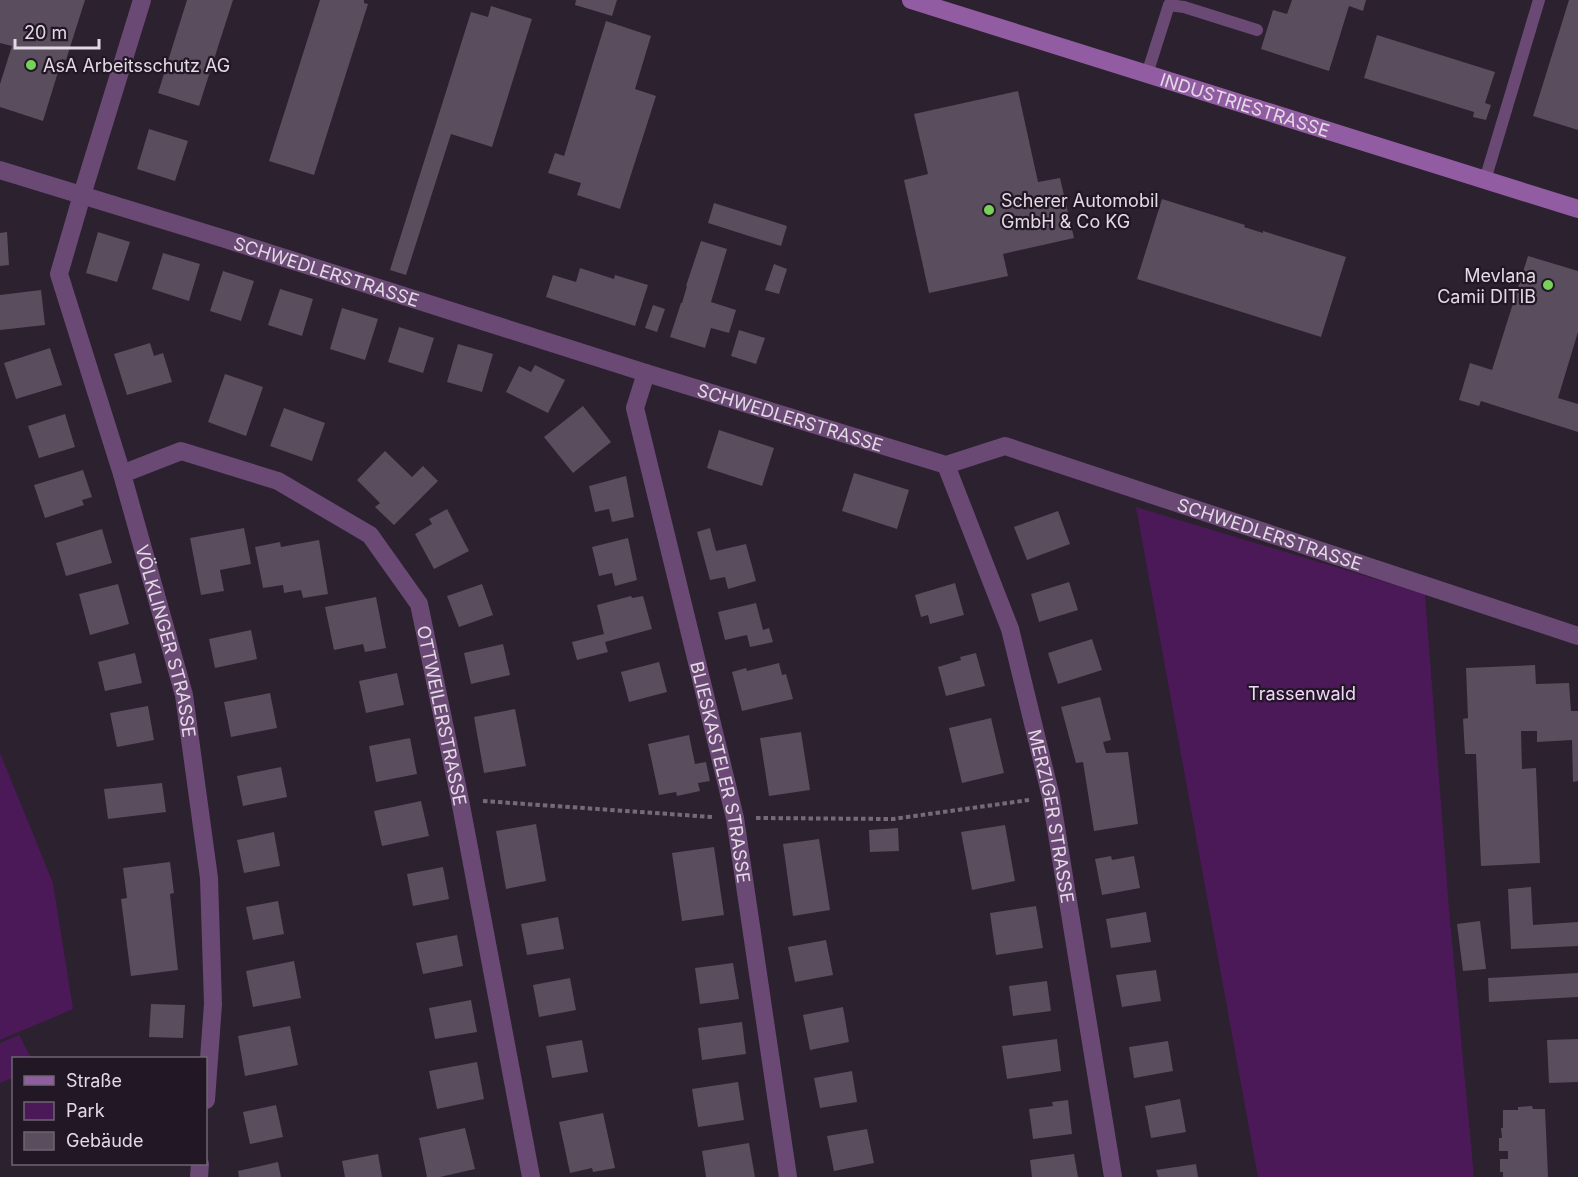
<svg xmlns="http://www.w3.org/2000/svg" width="1578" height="1177" viewBox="0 0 1578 1177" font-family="Inter,sans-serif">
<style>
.green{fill:#4b1958}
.building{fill:#5a4d5d}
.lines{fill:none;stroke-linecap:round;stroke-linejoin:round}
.path{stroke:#756b78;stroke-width:4;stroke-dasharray:4.5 3;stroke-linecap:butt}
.lane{stroke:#6b4975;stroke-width:12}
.street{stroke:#6b4975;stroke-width:18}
.secondary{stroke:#925ca2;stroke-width:18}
.poi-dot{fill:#77d259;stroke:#221725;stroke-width:2}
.labels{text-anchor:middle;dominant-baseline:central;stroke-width:4.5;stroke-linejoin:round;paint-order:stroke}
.poi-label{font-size:18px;fill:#e2dae4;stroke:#221725;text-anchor:start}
.street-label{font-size:18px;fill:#e2dae4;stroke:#221725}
.park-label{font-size:18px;fill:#f2d5fa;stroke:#221725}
</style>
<rect width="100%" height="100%" fill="#2c212f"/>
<path class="green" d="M1136 507 1425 594 1449 909 1474 1177H1258Z
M0 753 53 883 73 1009 0 1040Z
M19 1035 31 1058H14L13 1078 0 1083V1043Z"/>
<path class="building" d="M0 0H85L66 60 62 59 43 121 0 107V84L12 46 0 43Z
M187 0H233L199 106 158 93Z
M320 0H364V3L368 4 314 175 269 161Z
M576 0H617L612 16 575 5Z
M1292 0H1366L1363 11 1349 6 1329 71 1261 49 1273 10 1287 14Z
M1569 0H1578V130L1533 116Z
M491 6 532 19 492 147 451 134 406 275 390 270 471 12 488 17Z
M606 21 651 36 635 89 656 96 620 209 577 195 581 183 548 173 555 153 564 156Z
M1377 35 1495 72 1485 103 1491 105 1486 120 1473 117 1474 112 1364 78Z
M1018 91 1038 182 1060 178 1074 238 1003 254 1008 276 929 293 904 180 928 174 914 114Z
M149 129 188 141 175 181 137 169Z
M1162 199 1245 225 1244 227 1263 233V231L1346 257 1321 337 1137 279Z
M714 203 787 226 781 246 708 223Z
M7 232 9 265 0 266V233Z
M98 232 130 242 117 282 86 273Z
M701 241 727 249 711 302 736 310 729 333 711 328 705 348 670 337 681 303H682L687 286H686Z
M163 253 200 264 189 301 152 289Z
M1528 256 1578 271V332L1558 398 1578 404V432L1481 401 1479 406 1459 400 1470 363 1492 370Z
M774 264 787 269 779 294 765 290Z
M580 268 614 279 615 275 648 285 635 326 546 297 553 275 576 282Z
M223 271 254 281 241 321 210 311Z
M280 289 313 299 302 336 268 325Z
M41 290 45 325 0 330V295Z
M653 305 665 309 657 332 645 328Z
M342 308 378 319 365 360 330 349Z
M399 327 434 338 423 373 388 362Z
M739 330 765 338 756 364 731 356Z
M150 343 154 356 163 353 172 382 127 395 114 354Z
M458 344 493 354 482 392 447 382Z
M50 348 62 385 16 399 4 363Z
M535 365 565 380 548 413 506 392 519 366 531 372Z
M225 374 263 387 246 436 208 422Z
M583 406 611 442 573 473 544 437Z
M284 408 325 423 312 461 270 446Z
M65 414 75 447 39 458 28 426Z
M719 430 774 448 762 486 707 468Z
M385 451 412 477 423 466 438 481 394 525 375 507 380 503 357 480Z
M83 470 92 497 82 500 84 505 45 518 34 485Z
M854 473 909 490 897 529 842 511Z
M626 476 634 517 612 522 609 509 595 512 589 486Z
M447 509 469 551 434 569 415 534 432 524 429 519Z
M1058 511 1070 544 1027 560 1014 527Z
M244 528 251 564 220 570 224 591 201 595 190 538Z
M710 528 716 551 746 544 756 581 728 589 725 577 710 580 697 532Z
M102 529 112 563 66 576 56 543Z
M628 538 637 580 615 586 612 573 599 576 592 547Z
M319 540 328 594 303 598 301 590 284 593 283 585 263 588 255 547 280 542 281 547Z
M1069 582 1078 610 1039 622 1031 594Z
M955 583 964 615 930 624 928 615 921 617 915 595Z
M118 584 129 624 90 635 79 594Z
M482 584 493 615 459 627 447 596Z
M631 596 632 598 643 596 652 629 605 642 608 652 577 660 572 642 604 634 597 605Z
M376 597 386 648 365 652 363 644 334 650 325 607Z
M756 603 763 630 769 628 773 642 750 647 747 635 725 640 718 612Z
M251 630 257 659 215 668 209 639Z
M1092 639 1102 670 1058 684 1048 653Z
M503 644 510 675 471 684 464 653Z
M135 653 142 683 105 691 98 662Z
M976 653 985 686 946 696 938 667 961 660 960 657Z
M659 662 667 692 629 702 621 672Z
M779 663 782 675 786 674 793 699 742 711 732 672 746 668 747 671Z
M1535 665 1536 684 1569 683 1571 711H1578V781L1573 782 1572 740 1537 742V731H1521L1522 769 1536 768 1540 863 1481 866 1476 754H1465L1463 719 1468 718 1466 668Z
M397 673 404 705 366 713 359 681Z
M270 693 277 728 231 737 224 702Z
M1100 697 1111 740 1103 742 1106 753 1128 752 1138 824 1094 831 1083 762 1076 763 1061 707Z
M148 706 154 740 117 747 110 713Z
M515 709 526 766 484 773 474 717Z
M991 718 1004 773 962 783 949 728Z
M801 732 810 790 769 796 760 738Z
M689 735 695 764 706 762 710 781 698 783 700 791 677 796 676 792 659 795 648 744Z
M410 738 417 774 376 782 369 746Z
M281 767 287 797 243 806 237 776Z
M162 783 166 812 108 819 104 789Z
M421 801 429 836 382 846 374 811Z
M536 824 546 881 506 889 496 831Z
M1005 825 1015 881 972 890 961 832Z
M898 828 899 851 870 852 869 830Z
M274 832 280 866 244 873 237 840Z
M819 839 830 910 793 916 783 844Z
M714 847 724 915 682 921 672 853Z
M1111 856 1112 860 1134 856 1140 888 1102 895 1095 859Z
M170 862 174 893 170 894 178 970 131 976 121 899 127 898 123 868Z
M443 867 449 899 413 906 407 874Z
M1531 887 1533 925 1578 922V946L1511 949 1508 889Z
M278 901 284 934 253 940 246 907Z
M1036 906 1043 948 996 955 990 913Z
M1146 912 1151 942 1111 948 1106 919Z
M558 917 564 949 527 955 521 924Z
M1480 921 1486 969 1463 971 1457 924Z
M457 935 463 966 423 974 416 943Z
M826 940 833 975 795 982 788 947Z
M294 961 301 998 253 1007 246 971Z
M733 963 739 999 700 1004 695 968Z
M1156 970 1161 1001 1122 1007 1116 975Z
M1578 973V997L1489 1002 1488 978Z
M570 978 576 1010 539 1017 533 985Z
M1047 981 1051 1011 1013 1016 1009 986Z
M471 1000 477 1032 435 1039 429 1008Z
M151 1004 185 1005 183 1038 149 1037Z
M843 1007 849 1042 810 1050 803 1015Z
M742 1022 746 1054 702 1060 698 1028Z
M290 1026 298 1065 245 1076 238 1036Z
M1057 1039 1061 1071 1007 1079 1002 1046Z
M1578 1039V1082L1549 1083 1547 1040Z
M582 1040 588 1072 552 1078 546 1046Z
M1168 1041 1173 1071 1134 1078 1129 1047Z
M477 1062 484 1099 437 1109 429 1071Z
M852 1071 857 1102 820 1108 814 1078Z
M738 1082 744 1120 698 1127 692 1089Z
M1180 1099 1186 1132 1151 1138 1145 1106Z
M1068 1100 1072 1134 1033 1139 1029 1109 1053 1106 1052 1102Z
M276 1105 283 1137 250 1144 243 1112Z
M1532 1106 1533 1109H1545L1548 1176V1177H1503V1172H1500V1159H1508V1151H1499V1138H1502L1501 1128H1503V1110H1518V1107Z
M603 1113 615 1168 593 1172 592 1168 570 1173 559 1122Z
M465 1128 475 1169 440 1177H427L419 1138Z
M867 1129 874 1163 834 1171 827 1136Z
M749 1143 755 1177H706L702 1151Z
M378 1154 382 1177H345L342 1161Z
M1074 1154 1078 1177H1032L1030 1160Z
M278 1162 281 1177H239L238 1171Z
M1196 1164 1198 1177H1158L1156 1170Z"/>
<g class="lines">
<path class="path" d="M483 801 712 817
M756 818 893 819 1029 800"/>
<path class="lane" d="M1147 74 1169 5 1184 7 1257 30
M1485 180 1539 0"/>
<g class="street">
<path id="s1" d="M142 0 82 195 59 274 122 474 184 695 209 878 213 1004 206 1100"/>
<path id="s2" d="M0 170 225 239 646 373 946 465 1005 446 1578 636"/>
<path id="s3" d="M646 373 635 408 735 818 788 1177"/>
<path id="s4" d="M946 465 1010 629 1051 797 1113 1177"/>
<path id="s5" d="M122 474 181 451 278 481 370 535 419 604 460 800 531 1177"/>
<path d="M199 1177 200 1164"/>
</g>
<path class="secondary" id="s6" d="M911 0 1578 209"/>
</g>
<g class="poi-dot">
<circle cx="31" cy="65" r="6"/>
<circle cx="989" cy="210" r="6"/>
<circle cx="1548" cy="285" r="6"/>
</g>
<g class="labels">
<g class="poi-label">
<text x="43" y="65">AsA Arbeitsschutz AG</text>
<text x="1001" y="200">Scherer Automobil<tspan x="1001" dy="21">GmbH &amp; Co KG</tspan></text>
<text x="1536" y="275" text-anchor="end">Mevlana<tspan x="1536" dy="21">Camii DITIB</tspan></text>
</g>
<g class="street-label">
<text stroke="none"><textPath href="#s6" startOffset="350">INDUSTRIESTRASSE</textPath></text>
<text stroke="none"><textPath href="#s2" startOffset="342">SCHWEDLERSTRASSE</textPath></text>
<text stroke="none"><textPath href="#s2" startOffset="828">SCHWEDLERSTRASSE</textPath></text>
<text stroke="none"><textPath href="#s2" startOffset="1332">SCHWEDLERSTRASSE</textPath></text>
<text stroke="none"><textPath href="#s1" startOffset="669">VÖLKLINGER STRASSE</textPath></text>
<text stroke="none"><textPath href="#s5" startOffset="470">OTTWEILERSTRASSE</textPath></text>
<text stroke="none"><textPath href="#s3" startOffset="411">BLIESKASTELER STRASSE</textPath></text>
<text stroke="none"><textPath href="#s4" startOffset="368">MERZIGER STRASSE</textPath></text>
</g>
<g class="park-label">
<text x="1302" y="693">Trassenwald</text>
</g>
</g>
<rect x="12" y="1057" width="195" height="108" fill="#221725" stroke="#6f6571" stroke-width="1.5"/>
<rect x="24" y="1076" width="30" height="9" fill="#925ca2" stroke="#6f6571" stroke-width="1.5"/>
<text x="66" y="1087" font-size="18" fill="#e2dae4">Straße</text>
<rect x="24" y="1102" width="30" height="18" fill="#4b1958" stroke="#6f6571" stroke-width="1.5"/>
<text x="66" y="1117" font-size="18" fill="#e2dae4">Park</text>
<rect x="24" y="1132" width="30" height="18" fill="#5a4d5d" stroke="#6f6571" stroke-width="1.5"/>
<text x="66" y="1147" font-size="18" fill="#e2dae4">Gebäude</text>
<path d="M15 39v9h84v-9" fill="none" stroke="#e2dae4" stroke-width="3"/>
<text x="24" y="39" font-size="18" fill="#e2dae4" stroke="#221725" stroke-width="4.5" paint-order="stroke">20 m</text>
</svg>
